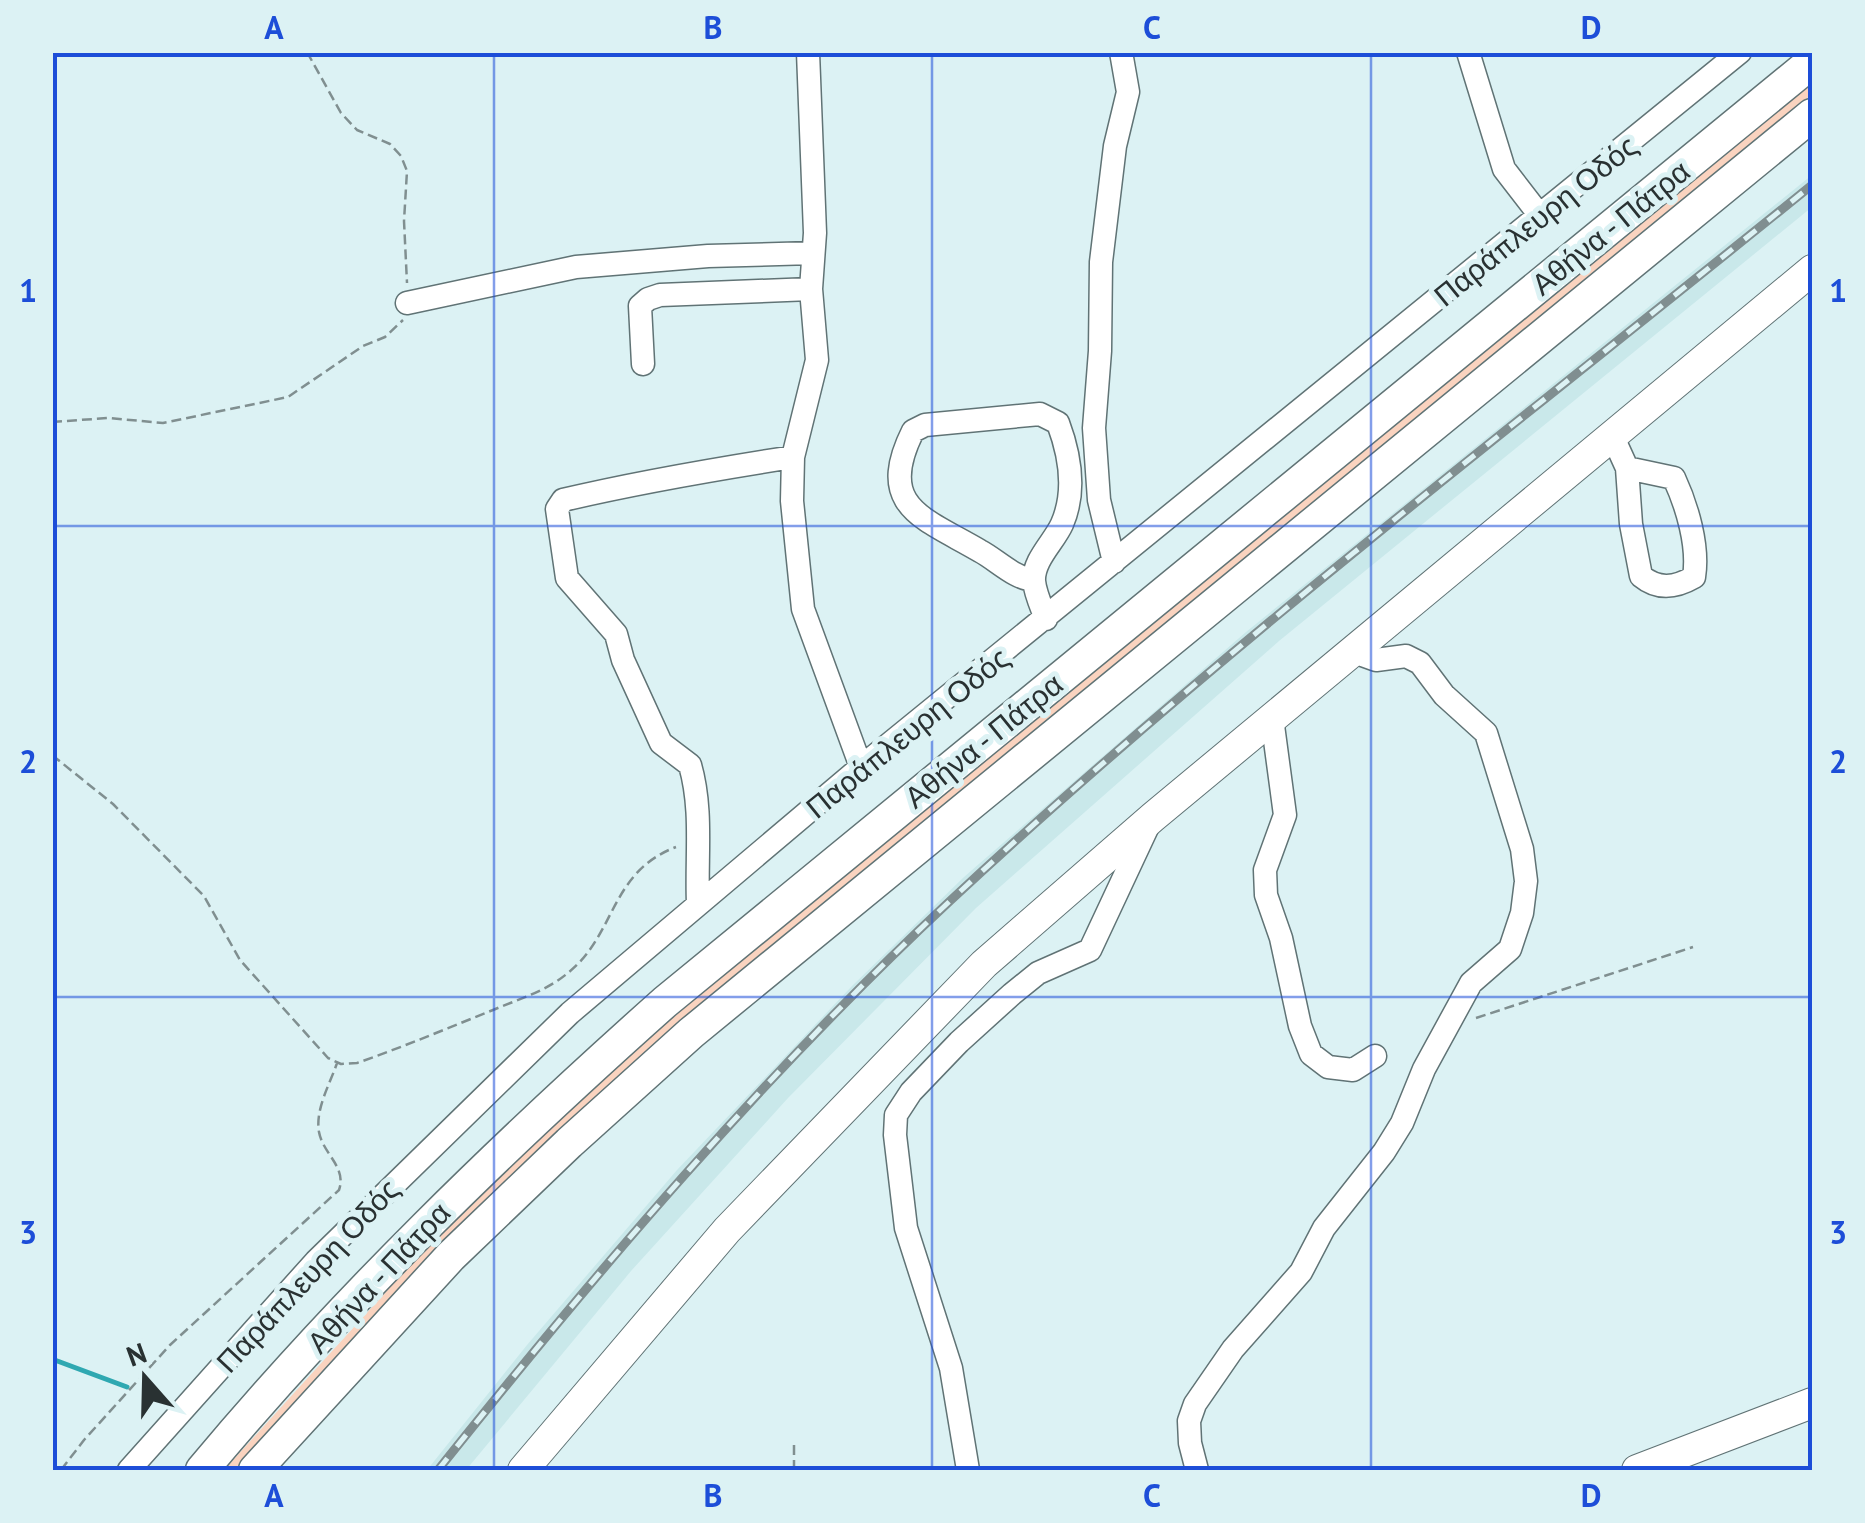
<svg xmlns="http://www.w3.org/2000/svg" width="1865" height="1523" viewBox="0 0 1865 1523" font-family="'PT Sans',sans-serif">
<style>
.built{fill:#c9e8ea}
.green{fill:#fad3bf}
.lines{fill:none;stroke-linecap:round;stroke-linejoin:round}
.stream{stroke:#2fa8b1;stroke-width:5}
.minor-casing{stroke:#607375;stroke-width:25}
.major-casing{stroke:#607375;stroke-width:32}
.highway-casing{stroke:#607375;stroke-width:35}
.path{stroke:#808f90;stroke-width:2.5;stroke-dasharray:10 5;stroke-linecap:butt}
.minor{stroke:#fff;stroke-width:22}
.major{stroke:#fff;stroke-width:30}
.highway{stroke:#fff;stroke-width:32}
.rail-casing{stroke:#808e90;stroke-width:9}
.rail{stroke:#dcf2f4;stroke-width:5;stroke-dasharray:15;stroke-linecap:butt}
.grid{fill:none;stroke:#1d4ed8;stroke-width:2.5;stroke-opacity:0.55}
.labels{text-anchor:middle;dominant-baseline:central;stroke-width:10;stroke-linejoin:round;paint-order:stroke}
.street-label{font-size:30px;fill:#293132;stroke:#dcf2f4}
.neatline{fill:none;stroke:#1d4ed8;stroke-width:4}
.grid-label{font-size:32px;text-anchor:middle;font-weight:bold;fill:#1d4ed8}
</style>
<rect width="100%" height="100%" fill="#dcf2f4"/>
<path class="built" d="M1812 175V207L1279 641 976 908 788 1098 631 1271 466 1470H427L527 1345 677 1170 852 986 964 877 1246 632Z"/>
<path class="green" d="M1812 83V94L682 1021 529 1159 441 1244 235 1470H224L434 1239 552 1125 704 990Z"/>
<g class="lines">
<path class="stream" d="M52 1359 127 1387"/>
<g class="minor-casing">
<path id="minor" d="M808 52 815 233 811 289 817 360 793 457 792 501 803 609 861 767
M1468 52 1504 169 1541 217
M407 303 576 267 708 256 813 253
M643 364 640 306 648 299 660 295 811 289
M1612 435 1627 468 1631 524 1641 576C1658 590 1675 588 1694 577 1699 546 1687 506 1674 478L1627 468
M1114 562 1099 500 1094 428 1100 351 1101 262 1115 146 1128 92 1121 52
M1034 580C1015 579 997 560 980 551 924 518 875 507 913 431L925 425 1040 414 1058 423C1070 455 1076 492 1062 524 1054 542 1033 560 1034 581 1035 593 1042 608 1046 619
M1272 718 1285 815 1265 870 1266 895 1281 938 1300 1026 1311 1054 1328 1067 1353 1070 1375 1056
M698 903C696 857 703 810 690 765L661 743 623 660 616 634 567 578 557 509 563 500C639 482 716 469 793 457
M129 1470 316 1261 570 1013 861 767 1740 52
M968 1470 951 1368 906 1228 895 1135 896 1115 911 1092 959 1042 1012 994 1038 973 1090 950 1149 824
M1197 1470 1190 1443 1189 1421 1195 1404 1233 1349 1301 1272 1324 1228 1384 1152 1402 1123 1424 1069 1471 983 1510 949 1522 913 1526 881 1522 849 1486 733 1444 695 1420 663 1406 656 1376 660 1351 651"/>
</g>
<g class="major-casing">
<path id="major" d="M523 1470 727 1230 984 964 1153 817 1812 270
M1637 1470 1812 1403"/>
</g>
<g class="highway-casing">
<path id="highway" d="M202 1470C343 1301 500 1149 665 1002L1812 62
M255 1470 451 1256 569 1143 691 1033 1812 115"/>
</g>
<path class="path" d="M307 52 341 113 357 130 390 144 401 156 407 171 404 221 407 283
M52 422 108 418 163 423 288 397 363 346 385 337 403 320
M52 755 113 804 204 896 240 960 328 1058 341 1064 357 1063C403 1047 448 1028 493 1010 519 999 547 991 569 972 616 934 610 872 676 847
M1476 1018 1693 947
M794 1445V1470
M61 1470 84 1440 170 1345 339 1190C347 1167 323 1154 319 1132 315 1109 330 1084 337 1063"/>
<use href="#minor" class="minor"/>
<use href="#major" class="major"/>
<use href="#highway" class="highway"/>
<g class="rail-casing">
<path id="rail" d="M438 1470C597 1271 764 1074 951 900 1224 646 1523 419 1812 185"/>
</g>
<use href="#rail" class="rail"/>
</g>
<path class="grid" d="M494 52V1470M932 52V1470M1371 52V1470M52 526H1812M52 997H1812"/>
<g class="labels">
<g class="street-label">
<text transform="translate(1535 220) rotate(-39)">Παράπλευρη Οδός</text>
<text transform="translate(1610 227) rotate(-39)">Αθήνα - Πάτρα</text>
<text transform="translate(907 732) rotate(-39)">Παράπλευρη Οδός</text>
<text transform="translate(983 740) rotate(-39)">Αθήνα - Πάτρα</text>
<text transform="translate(307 1275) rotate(-47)">Παράπλευρη Οδός</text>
<text transform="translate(378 1277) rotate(-47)">Αθήνα - Πάτρα</text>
</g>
</g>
<rect width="1865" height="1523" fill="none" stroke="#dcf2f4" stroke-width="110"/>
<g transform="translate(145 1378) rotate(340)" stroke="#dcf2f4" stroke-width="8" paint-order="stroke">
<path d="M0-8L18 38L0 25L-18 38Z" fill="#293132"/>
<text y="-15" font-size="28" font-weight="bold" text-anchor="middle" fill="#293132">N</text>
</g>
<rect x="55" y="55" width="1755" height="1413" class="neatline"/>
<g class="grid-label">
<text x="274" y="39">A</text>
<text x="713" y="39">B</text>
<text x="1152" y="39">C</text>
<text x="1591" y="39">D</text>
<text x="28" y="302">1</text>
<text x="1838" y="302">1</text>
<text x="28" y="773">2</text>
<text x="1838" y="773">2</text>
<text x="28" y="1244">3</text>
<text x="1838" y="1244">3</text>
<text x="274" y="1507">A</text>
<text x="713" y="1507">B</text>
<text x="1152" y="1507">C</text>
<text x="1591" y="1507">D</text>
</g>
</svg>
